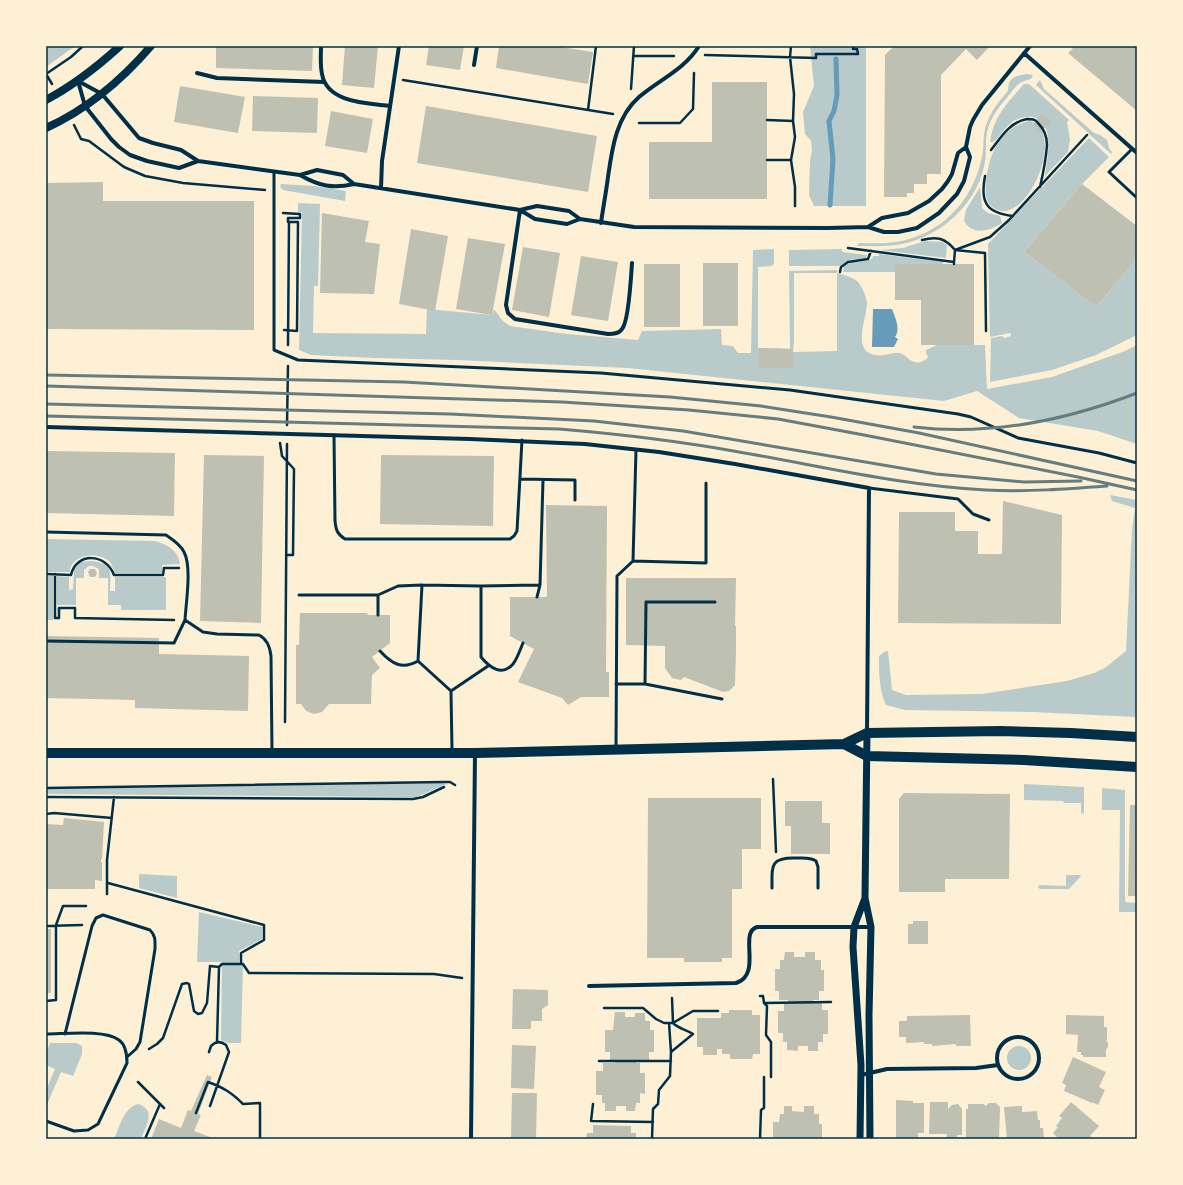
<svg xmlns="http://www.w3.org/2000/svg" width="1183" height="1185" viewBox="0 0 1183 1185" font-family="Commissioner,sans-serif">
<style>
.green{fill:#b9caca;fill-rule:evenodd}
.water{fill:#669bbc}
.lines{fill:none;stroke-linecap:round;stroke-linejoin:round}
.stream{stroke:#669bbc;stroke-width:5}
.building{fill:#bec0b2}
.path{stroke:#003049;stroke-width:2.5}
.service{stroke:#003049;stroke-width:3}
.minor{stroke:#003049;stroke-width:4}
.tertiary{stroke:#003049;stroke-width:7}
.secondary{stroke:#003049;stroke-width:8}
.primary{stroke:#003049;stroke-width:10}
.rail{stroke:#657d81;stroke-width:3}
.neatline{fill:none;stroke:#003049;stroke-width:1.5}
</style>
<rect width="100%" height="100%" fill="#fdf0d5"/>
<path class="green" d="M46 46H75L46 67Z
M810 46H866V206H814L809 195 810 160 812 151 811 141 805 134 803 112 814 86Z
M1027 74 1033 75 1031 79C1018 82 1017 85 1009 95 998 108 987 121 986 140 986 149 986 158 984 167 975 205 941 236 902 244 888 247 872 246 857 246L859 243C871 243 884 244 896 242 939 235 971 204 981 161 984 152 983 143 984 134 987 116 996 105 1007 92 1009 89 1008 87 1009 83 1012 76 1020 75 1027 74Z
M1040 80 1044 89 1094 133 1100 135 1107 140 1109 148 1112 152 1111 154 1036 85Z
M1024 84H1029L1069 120 1067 122 1070 139 1068 152 1045 176C1047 159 1056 122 1033 117 1025 116 1016 118 1010 124 1003 129 1000 137 993 142H990C993 117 1008 102 1024 84Z
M1030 121C1069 132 1023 235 991 206 980 196 988 161 995 148 1002 135 1015 123 1030 121Z
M1089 138 1109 157 1082 184 1024 252 1096 307 1137 258V335L1096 355 1052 370 990 382 991 338 1002 336 1004 338 1011 336 1010 333 990 337 988 244Z
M281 184 314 186 346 191 345 201 283 190 280 187Z
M980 187 982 208 988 213 1000 216 1002 223C990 231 973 236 964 221L966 210Z
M298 203 320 204 318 286H314L313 333 426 334 427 309 492 315 494 309 503 321 510 326 567 334 638 340 642 331 721 329 722 345 733 346 738 353H751L753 250 774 249V264L771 266 758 267V348L793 349H790L789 271 837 270V273C843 275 852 277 857 281 862 286 866 296 867 303 867 318 851 351 875 355 884 357 891 352 899 353 908 354 911 369 927 359L928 356 926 353V350L937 345H985L987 389 1052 377 1125 351 1137 345V444L1098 431 1019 418 977 391 944 401 628 368 456 360 375 358 311 355 299 350 302 212H298ZM794 273H837V351L793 352 794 342Z
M925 241 942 242 947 245 946 258 880 250 903 248Z
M842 249V252L867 255 866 258 850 260 839 266H789V250Z
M879 254 944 262 942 264 895 272H843L844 266C852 260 863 263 872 259L873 256H879Z
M1110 495 1137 500V717L1033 712 905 710 886 705C879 691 879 672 879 656L884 652 888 651 892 690 906 695 982 694 1067 681 1094 673 1105 668 1126 651 1132 529 1135 508 1112 501Z
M46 539 154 541C167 544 178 550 180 564L162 565V573H115C113 569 112 565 110 562 98 550 70 555 70 572H46Z
M92 561C115 564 110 573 110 591H115V577H166V610H121V605H108V578H99V569L93 566H89L84 570V578H76V605H57V576L69 577V590L73 589 74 570 80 562Z
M46 576H53V620H46Z
M442 783 448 784C436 787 427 794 415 797L46 794V789Z
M1024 784 1084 787V813L1081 814V803H1064L1063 801 1024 800Z
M1102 788 1125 790V902L1137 903V912H1119L1120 810H1102Z
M139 874 177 876V898L139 888Z
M1066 875H1080L1081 876 1069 889H1041L1038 888 1039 885 1066 886Z
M199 912 262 927V939L239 951V964H243L241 1043H228L221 1040 222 962H197Z
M50 1043H76L82 1046V1054L73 1076 61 1072 46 1107V1090L55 1069 46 1065V1054Z
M1007 1058a12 12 0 1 1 24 0a12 12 0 1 1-24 0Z
M138 1104C157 1110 146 1126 141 1139H114C120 1127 123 1108 138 1104Z"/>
<path class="water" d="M873 309H892C895 317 901 329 895 337L898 339 894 347H872Z"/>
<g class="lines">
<path class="stream" d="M830 205 833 159 829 121 834 111 837 95 836 59"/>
</g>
<path class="building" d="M216 46H313L312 71 216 68Z
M345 46H378L374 88 342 85Z
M429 46H464L460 70 426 65Z
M499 46H554L593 52 588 84 496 68Z
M894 46H990L977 60 966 49 941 75V174H927V184H914V193H907V197H884L885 55Z
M1075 46H1137V111L1068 53Z
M712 82H767V199H649V142H712Z
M180 86 245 97 238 133 174 122Z
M253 96 318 98 317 133 252 131Z
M426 106 597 136 588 192 417 163Z
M331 111 373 119 367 153 325 146Z
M1041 114 1052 122 1040 132 1033 125Z
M103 182V201H254V330L46 329V183Z
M1082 184 1137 226V258L1096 307 1024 252Z
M322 213 369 221 365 242 380 244 374 294 320 293Z
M411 229 448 236 435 311 399 304Z
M468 238 505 244 492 315 456 309Z
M523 247 560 253 549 317 512 310Z
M581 256 618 262 608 321 571 315Z
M703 263H738V326H703Z
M644 264H680V327H644Z
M895 264H974V345H921V300H895Z
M759 348 793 349V368H759Z
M46 451 175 453 174 516 46 513Z
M204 455 264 456 261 623 200 621Z
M381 455 494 456 493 526 380 524Z
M1003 501 1062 515 1061 624 898 623 899 512H955V531H978V554H1002Z
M546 505 607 506 606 672H609V697H581L568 705 562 698 518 682 534 649 510 636V597H547Z
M90 569H95L97 573 95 577H90L88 572Z
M626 578H736L735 626H736V650L735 685 729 691 723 692 684 677 681 680 672 678 665 668V646L626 645Z
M300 613H367L368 615H390V643L372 657 380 668 372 675 371 704H329L322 712 314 714 306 711 301 704H296V645H299Z
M46 636 159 638V654L249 656 248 711 135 708V700L46 698Z
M904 793 1010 794 1009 879H945V892H899V799Z
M648 798H761V849H742V889H732V958H722V962H684V958H647Z
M785 801H822V823H830V854H791V826H785Z
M1130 805H1137V896H1128Z
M64 818 104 822 102 859H101V862H102V881L95 880V889H46V824L63 825Z
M913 921H928V944H908V924H913Z
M46 923 48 929H51V993H46Z
M785 952H794V957H805V952H815V960H821V970H824V991H819V1000H813V1003H822V1010H828V1034H823V1042H818V1051H808V1046H798V1051L787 1050V1042H783V1033H778V1011H784V1003H788V1000H779V991H775V969H780V960H784Z
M513 989 548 990V1005L542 1009V1021H531V1029H512Z
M729 1010H752V1015H760V1054H753L752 1059H730V1054H722V1049H717V1055H703V1047H697V1018H721V1013H729Z
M615 1012H625V1017H635V1013H645V1021H650V1030H654V1052H649V1060H636V1063H640V1073H645V1094L640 1093V1103H636L635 1111H626V1106H616V1111H605V1103H602V1095H596V1071H603V1063H615V1060H610V1052H605V1030H613Z
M970 1015 971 1046H956V1044L932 1046V1044H924V1042L906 1043V1037H899V1021H907V1016Z
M1066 1015 1104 1016V1027H1107V1040H1106L1108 1043V1047L1106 1050V1057H1083V1055H1081V1052H1077L1078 1035 1066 1034Z
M512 1045 536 1046 534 1089 511 1088Z
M1073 1057 1106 1072 1099 1087 1105 1090 1098 1105 1092 1102V1103L1064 1091 1066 1085 1062 1083Z
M207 1075 212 1077 198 1114 201 1115 194 1131 215 1139H151L159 1119 181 1128 188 1110 191 1111Z
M512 1093H537L536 1139H511Z
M896 1100 913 1101V1103H924V1133H918V1139H896Z
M930 1102H948V1109L952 1105 958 1104 962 1109V1135H957V1139H946L947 1134H929Z
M1071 1102 1099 1126 1090 1136 1093 1138 1092 1139H1059L1053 1133 1058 1127 1056 1126 1062 1118 1059 1116Z
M989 1103H996L1000 1107 999 1139H966V1109H968V1104H983L986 1106Z
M784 1106H792V1111L804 1112V1106H814V1114H819V1124H822V1139H773V1122H779L780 1114H784Z
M1022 1106V1112L1037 1111 1038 1120H1040V1128H1043L1044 1139H1007L1004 1107Z
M593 1125 631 1126V1133H636V1139H586L587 1133H593Z"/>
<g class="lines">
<path class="path" d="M791 46 790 57 794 94 793 121 795 137 791 160 795 187V206
M705 55 816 58V54H858L857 49H853L854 46
M633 56H674
M46 74 52 84
M46 74 71 57 83 46
M403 80 613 114
M631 89 634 46
M588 110 596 46
M767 120 793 121
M639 123H680L693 109 694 73
M74 125 81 139 89 141 124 167 145 176 183 183 265 190
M991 150C1001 137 1010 122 1027 119 1032 119 1035 119 1038 123 1044 129 1047 136 1047 145 1046 159 1043 174 1040 187
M767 160H791
M985 176C980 202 986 213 1013 216
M283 213 300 214V218H288V222H289
M922 240C937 236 945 238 955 250L985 253 986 331
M848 248 954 262V264
M954 262 955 250 990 237 1009 220 1087 135
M840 272 841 267 848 262 868 259 871 251
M284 330 297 331 298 222H289L288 345
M287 425 288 366
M280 443 282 456 294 469 293 555H286
M46 574 71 575C76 552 106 553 114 575H163L164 568H179
M55 574V618H59V608H75V618L174 620
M285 722 287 444
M773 779 776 852
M46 788 445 782H450L455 785
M46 797C168 798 290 799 413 799L423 797 444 787
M46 814 54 813 112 818
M108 883 264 925V940L241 953V964
M107 894V860L114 797
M46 926 82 925
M219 967 222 964H243L249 973 434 974 462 978
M760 996H763L764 1003 767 1006 766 1035 771 1042V1077
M46 1001 56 1000V925L63 906H86
M764 1003 831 1002
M604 1008H643L656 1019 664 1023H673L672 998
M149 1049 157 1044 163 1038 182 984 187 983 189 984 194 1011 198 1014 202 1013 207 1003 210 966 219 967 217 1042
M209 1052 211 1046C216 1041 221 1041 226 1045L229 1052 210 1106
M671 1052 693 1034C685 1029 679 1029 673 1023L693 1011H718
M599 1061H671
M138 1082 164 1108
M593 1104 591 1121 653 1122
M196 1113 208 1082C223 1087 232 1093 243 1104L260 1103V1139
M145 1139 160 1104
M652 1139 653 1109 658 1104 659 1090 670 1076 671 1052 669 1023
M760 1139 761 1110 764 1108V1077"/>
<path class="service" d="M1132 149 1109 172 1137 198
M274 172V350L298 360 601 373 790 390 958 414 971 417 1018 438 1099 453 1137 463
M334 435 335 521C336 530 337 534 345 539H510L514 536 517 531 522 440
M520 479 575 480V500
M869 488 958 499 973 514 989 520
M46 532 166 535C172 539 181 545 184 552 192 567 186 602 185 620L203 632 217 634 259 635C267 639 270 647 271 656L272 752
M633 561 706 563V483
M481 586 540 585
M299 595H378L398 586 422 585
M537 597 540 585 543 480
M378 615V595
M46 641 174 643 185 620
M380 651C392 664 402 670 418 661
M418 661 422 585 481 586V657C489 667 502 677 513 664 517 659 520 650 523 643
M418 661 451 691 452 750
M616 684H645L722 699
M645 684 646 602H715
M451 691 488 666
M616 748 617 576 633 561 636 450
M772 888C772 865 770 857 797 858 804 858 810 857 816 861L818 867V888
M46 1034C64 1034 105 1029 119 1040 126 1045 127 1055 127 1063L98 1124 88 1130 74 1131 46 1121
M65 1034 92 926 96 918 103 915 150 930C156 936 155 941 155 949L140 1042 136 1049 127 1057"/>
<path class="minor" d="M321 46C321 55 320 65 322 74 327 103 367 103 390 106
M1024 53 1137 153
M474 65 477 46
M197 73 217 78 324 82
M78 81 102 94 139 138 153 143 181 150 198 161 300 175 317 170 343 175 354 184
M78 81 85 106 111 139 119 147 130 155 147 161 179 168 198 161
M300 175C319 186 333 189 354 184L520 210 535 219 567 224 580 219
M381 188 382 161 399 46
M520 210 537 206 569 211 580 219 634 227 828 228 868 227 884 232H898L917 228 939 213 957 194 964 181 970 157 966 147 970 127 973 120 982 105 1030 46
M520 210 506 305 508 313 515 319 608 334C613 334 619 334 622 329 629 321 631 276 632 263
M601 223C603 208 606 193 608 177 612 149 616 117 639 97 659 80 685 69 699 46
M868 227 882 218 908 213 929 201 942 189 948 181 952 174 958 153 966 147
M46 427 470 439 585 444 659 452 735 464 869 488 867 732
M589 986 736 983C763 974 738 933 757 927H871
M997 1058a21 21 0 1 1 42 0a21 21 0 1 1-42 0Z
M861 1075 887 1069 976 1068 998 1065
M471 1139 475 753"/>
<path class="tertiary" d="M867 733 865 898 871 927 869 1015 870 1139
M860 1139 861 1065 853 947 854 927 865 898"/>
<path class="secondary" d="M46 100C74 85 97 67 120 46
M46 128C88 109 121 81 151 46"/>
<path class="primary" d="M844 744 867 756 1024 760 1137 767
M46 753H475L844 744 867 733 1000 731 1071 733 1137 737"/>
<path class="rail" d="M46 375 404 382 670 397 761 406 831 417 919 433 1137 481
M46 386 562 402 689 410 778 419 864 435 1078 477 1137 490
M46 404 450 414 594 421 683 431 936 474 1024 482 1081 481
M46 416 559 429C619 434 679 441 739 452 821 466 903 486 986 490 1027 492 1067 489 1107 486
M914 427C990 436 1067 420 1137 393"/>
</g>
<rect width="1183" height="1185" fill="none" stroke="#fdf0d5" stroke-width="94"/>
<rect x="47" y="47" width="1089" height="1091" class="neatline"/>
</svg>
